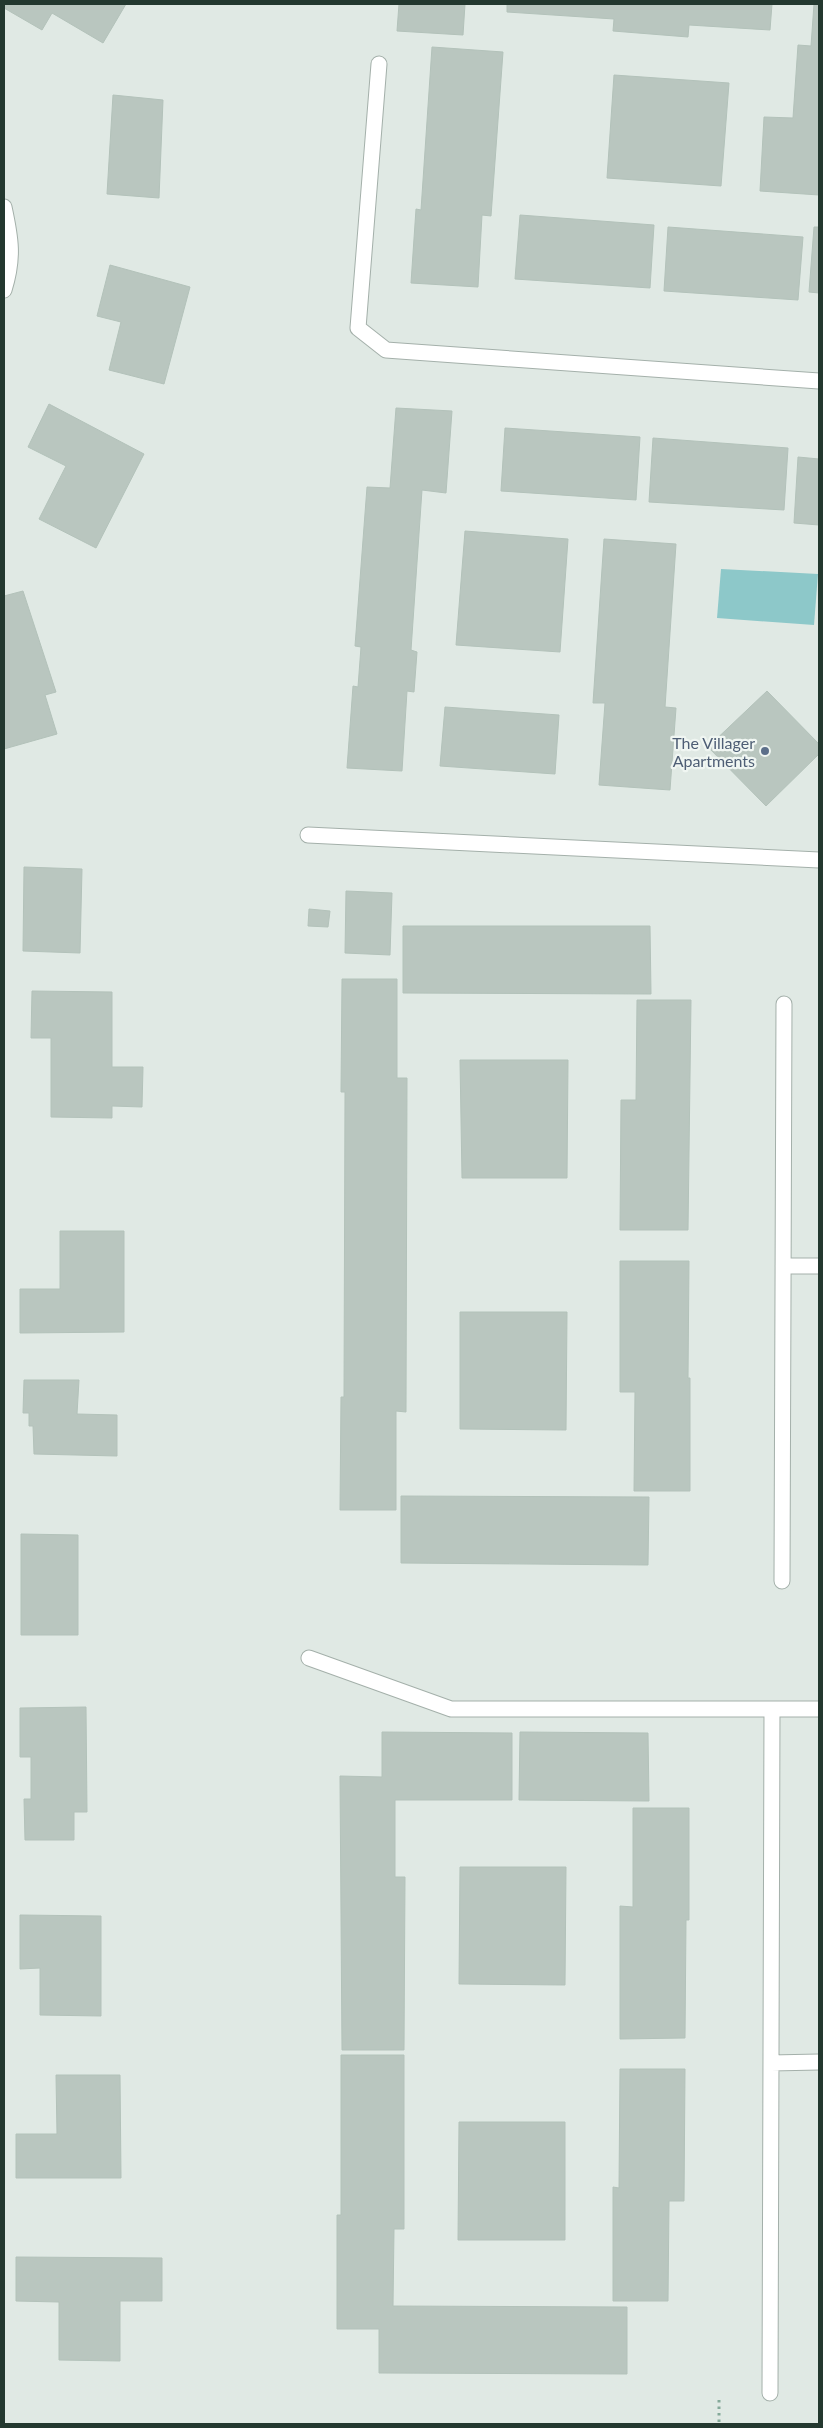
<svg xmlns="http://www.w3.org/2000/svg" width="823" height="2428" viewBox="0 0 823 2428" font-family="Lato,sans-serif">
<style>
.water{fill:#8dc8c9}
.building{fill:#b9c6bf;stroke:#b3c2ba}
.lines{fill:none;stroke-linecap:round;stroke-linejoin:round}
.minor-casing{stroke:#a4b0aa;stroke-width:17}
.path{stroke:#84a999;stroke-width:3;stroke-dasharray:2.5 4;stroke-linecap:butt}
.minor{stroke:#fff;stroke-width:15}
.service-dot{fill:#5c6f8a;stroke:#f0f6f2;stroke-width:2}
.labels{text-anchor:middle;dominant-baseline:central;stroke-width:4.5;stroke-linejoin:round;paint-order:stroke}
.service-label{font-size:16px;fill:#4e5e75;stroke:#f0f6f2;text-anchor:end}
</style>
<rect width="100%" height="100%" fill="#e0e9e4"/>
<path class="water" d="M721 569 818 574 814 625 717 618Z"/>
<path class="building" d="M4 4H126L103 43 52 13 42 30 4 8Z
M399 4H465L463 35 397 31Z
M507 4H772L770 30 689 25 688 37 613 31 614 19 507 12Z
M814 4H819V195L760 191 764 117 793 118 798 45 811 46Z
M432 47 503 52 491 216 482 215 478 287 411 283 416 209 421 210Z
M614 75 729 83 721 186 607 178Z
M113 95 163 100 159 198 107 194Z
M520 215 654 225 650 288 515 279Z
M668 227 803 237 798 300 664 291Z
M814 227H819V293L809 292Z
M110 265 190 287 164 384 109 370 121 322 97 316Z
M49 404 144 454 96 548 39 519 66 466 28 447Z
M396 408 452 411 446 493 422 490 411 650 417 652 414 692 407 691 402 771 347 768 353 686 358 687 361 647 355 646 367 487 390 488Z
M505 428 640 437 636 500 501 491Z
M653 438 788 448 784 510 649 502Z
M798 457 819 459V525L794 523Z
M465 531 568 539 560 652 456 645Z
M604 539 676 544 665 707 676 708 670 790 599 785 605 703H593Z
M23 591 56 692 45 695 57 734 4 749V596Z
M767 691 819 744V754L766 806 708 747Z
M445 707 559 715 555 774 440 766Z
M24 867 82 869 80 953 23 951Z
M346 891 392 893 390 955 345 953Z
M309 909 330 911 328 927 308 926Z
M403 926H650L651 994 403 993Z
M342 979H397V1078H407L406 1412 396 1411V1510H340L341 1397H344L345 1092H341Z
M32 991 112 992V1067H143L142 1107 112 1106V1118L51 1117V1038H31Z
M637 1000H691L688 1230H620L621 1100H636Z
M460 1060H568L567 1178H462Z
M60 1231H124V1332L20 1333V1289H60Z
M620 1261H689L688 1378H690V1491H634L635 1392H620Z
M460 1312H567L566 1430 460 1429Z
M24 1380H79L77 1414 117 1415V1456L34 1454 33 1426H29V1413H23Z
M401 1496 649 1497 648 1565 401 1563Z
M21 1534 78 1535V1635H21Z
M86 1707 87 1812H74V1840H25L24 1799H31V1757H20V1708Z
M382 1732 512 1733V1800H395V1877H405L404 2050H342L340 1776 382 1777Z
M520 1732 648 1733 649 1801 519 1800Z
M633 1808H689V1920H686L685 2038 620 2039V1906L633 1907Z
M460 1867H566L565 1985 459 1984Z
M20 1915 101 1916V2016L40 2015V1968L20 1969Z
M341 2055H404V2229H394L393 2306 627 2307V2374L379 2373V2329H337V2215H341Z
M620 2069H685L684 2201H669L668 2301H613V2187L619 2188Z
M56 2075H120L121 2178H16V2134H57Z
M459 2122H565V2240H458Z
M16 2257 162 2258V2301H120V2361L59 2360V2302L16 2301Z"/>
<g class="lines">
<g class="minor-casing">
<path id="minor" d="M379 64 358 328 386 350 819 381
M4 207C11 239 14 258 4 290
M308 835 819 860
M783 1266H819
M782 1581 784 1004
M309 1658 451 1709H819
M771 2063 819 2062
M770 2393 772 1709"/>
</g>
<path class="path" d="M719 2422V2397"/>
<use href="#minor" class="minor"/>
</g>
<circle class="service-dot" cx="765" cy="751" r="5"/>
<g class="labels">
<g class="service-label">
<text x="755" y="742">The Villager<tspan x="755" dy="18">Apartments</tspan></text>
</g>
</g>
<rect width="823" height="2428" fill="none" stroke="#23382f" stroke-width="10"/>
</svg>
